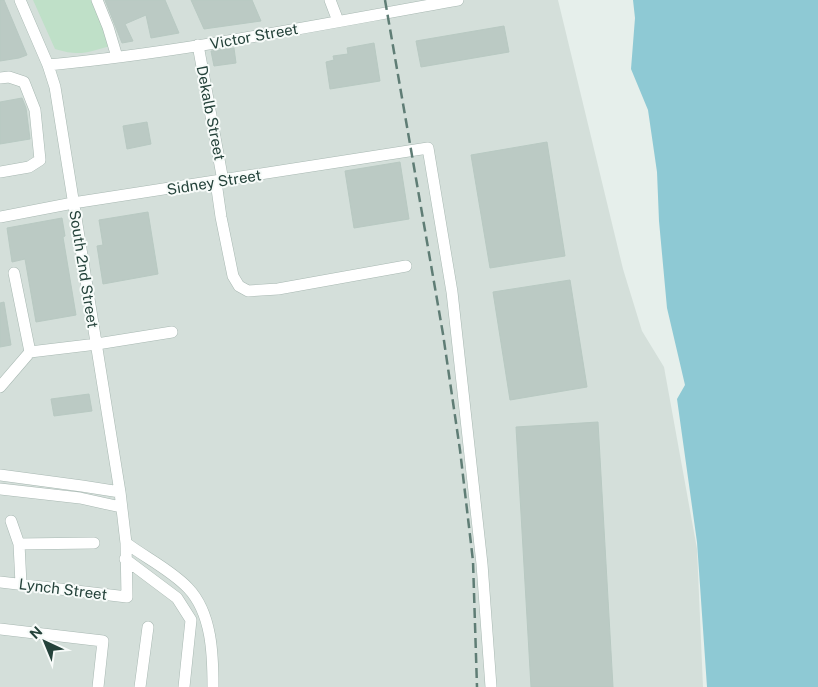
<svg xmlns="http://www.w3.org/2000/svg" width="818" height="687" viewBox="0 0 818 687" font-family="'Public Sans',sans-serif">
<style>
.built{fill:#d4dfda}
.green{fill:#bfe0c8}
.water{fill:#8ec9d4}
.building{fill:#bbcac4;stroke:#b8c9c2}
.lines{fill:none;stroke-linecap:round;stroke-linejoin:round}
.minor-casing{stroke:#a8b8b2;stroke-width:12}
.minor{stroke:#fff;stroke-width:11}
.rail{stroke:#5f7d75;stroke-width:2.5;stroke-dasharray:10 5;stroke-linecap:butt}
.labels{text-anchor:middle;dominant-baseline:central;stroke-width:4;stroke-linejoin:round;paint-order:stroke}
.street-label{font-size:15px;fill:#24423a;stroke:#f7fbf9}
</style>
<rect width="100%" height="100%" fill="#e6efeb"/>
<path class="built" d="M0 0H558L623 269 642 331 664 367 697 549 703 687H0Z"/>
<path class="green" d="M33 0H94L113 45C88 52 81 57 55 49Z"/>
<path class="water" d="M633 0H818V687H707L697 542 677 399 685 385 667 308 659 221 657 172 648 110 631 69 635 18Z"/>
<path class="building" d="M0 0H4L27 55 19 58 0 61Z
M105 0H165L179 33 151 38 146 15 125 24 133 41 122 43Z
M191 0H252L261 21 204 29Z
M504 26 509 52 421 67 416 41Z
M374 43 380 81 330 89 326 62 334 60 333 56 348 54 347 48Z
M234 48 236 63 214 66 211 51Z
M22 98 26 108 30 139 0 144V102Z
M147 122 151 144 127 149 123 126Z
M547 142 565 256 490 268 471 155Z
M400 162 409 219 354 228 345 171Z
M148 212 158 274 103 284 97 246 103 245 99 220Z
M62 218 65 236 63 237 76 315 36 322 25 259 12 262 7 228Z
M570 280 587 387 510 400 493 292Z
M4 302 11 345 0 347V303Z
M89 394 92 411 54 416 51 399Z
M598 422 613 687H531L516 427Z"/>
<g class="lines">
<g class="minor-casing">
<path id="minor" d="M97 0 108 27 117 57
M330 0 338 21
M198 45 223 181
M48 65C186 52 322 24 458 0
M0 78 9 77 24 82 35 110 40 160 29 167 0 172
M216 182 221 217 233 276 239 286 248 291 278 289 406 266
M0 217 73 203 428 148 452 292 482 564 491 687
M30 352 97 344 172 332
M0 387 30 352 14 273
M0 475 82 486 120 492
M0 489 80 498 121 507
M11 521 19 544
M126 543C146 558 171 570 188 588 212 613 213 655 213 687
M125 559 177 598 191 620 184 687
M0 582 127 597 126 543 120 492 55 87 48 65 20 0
M21 584 19 544 94 543
M0 629 103 641 98 687
M140 687 148 627"/>
</g>
<use href="#minor" class="minor"/>
<path class="rail" d="M385 0 443 334 460 450 473 561 477 687"/>
</g>
<g class="labels">
<g class="street-label">
<text transform="translate(254 36) rotate(-10)">Victor Street</text>
<text transform="translate(211 113) rotate(79)">Dekalb Street</text>
<text transform="translate(214 182) rotate(-9)">Sidney Street</text>
<text transform="translate(84 269) rotate(81)">South 2nd Street</text>
<text transform="translate(63 589) rotate(7)">Lynch Street</text>
</g>
</g>
<g transform="translate(45 642) rotate(316)" stroke="#f7fbf9" stroke-width="4" paint-order="stroke">
<path d="M0-4L9 19L0 12L-9 19Z" fill="#24423a"/>
<text y="-8" font-size="14" font-weight="bold" text-anchor="middle" fill="#24423a">N</text>
</g>
</svg>
